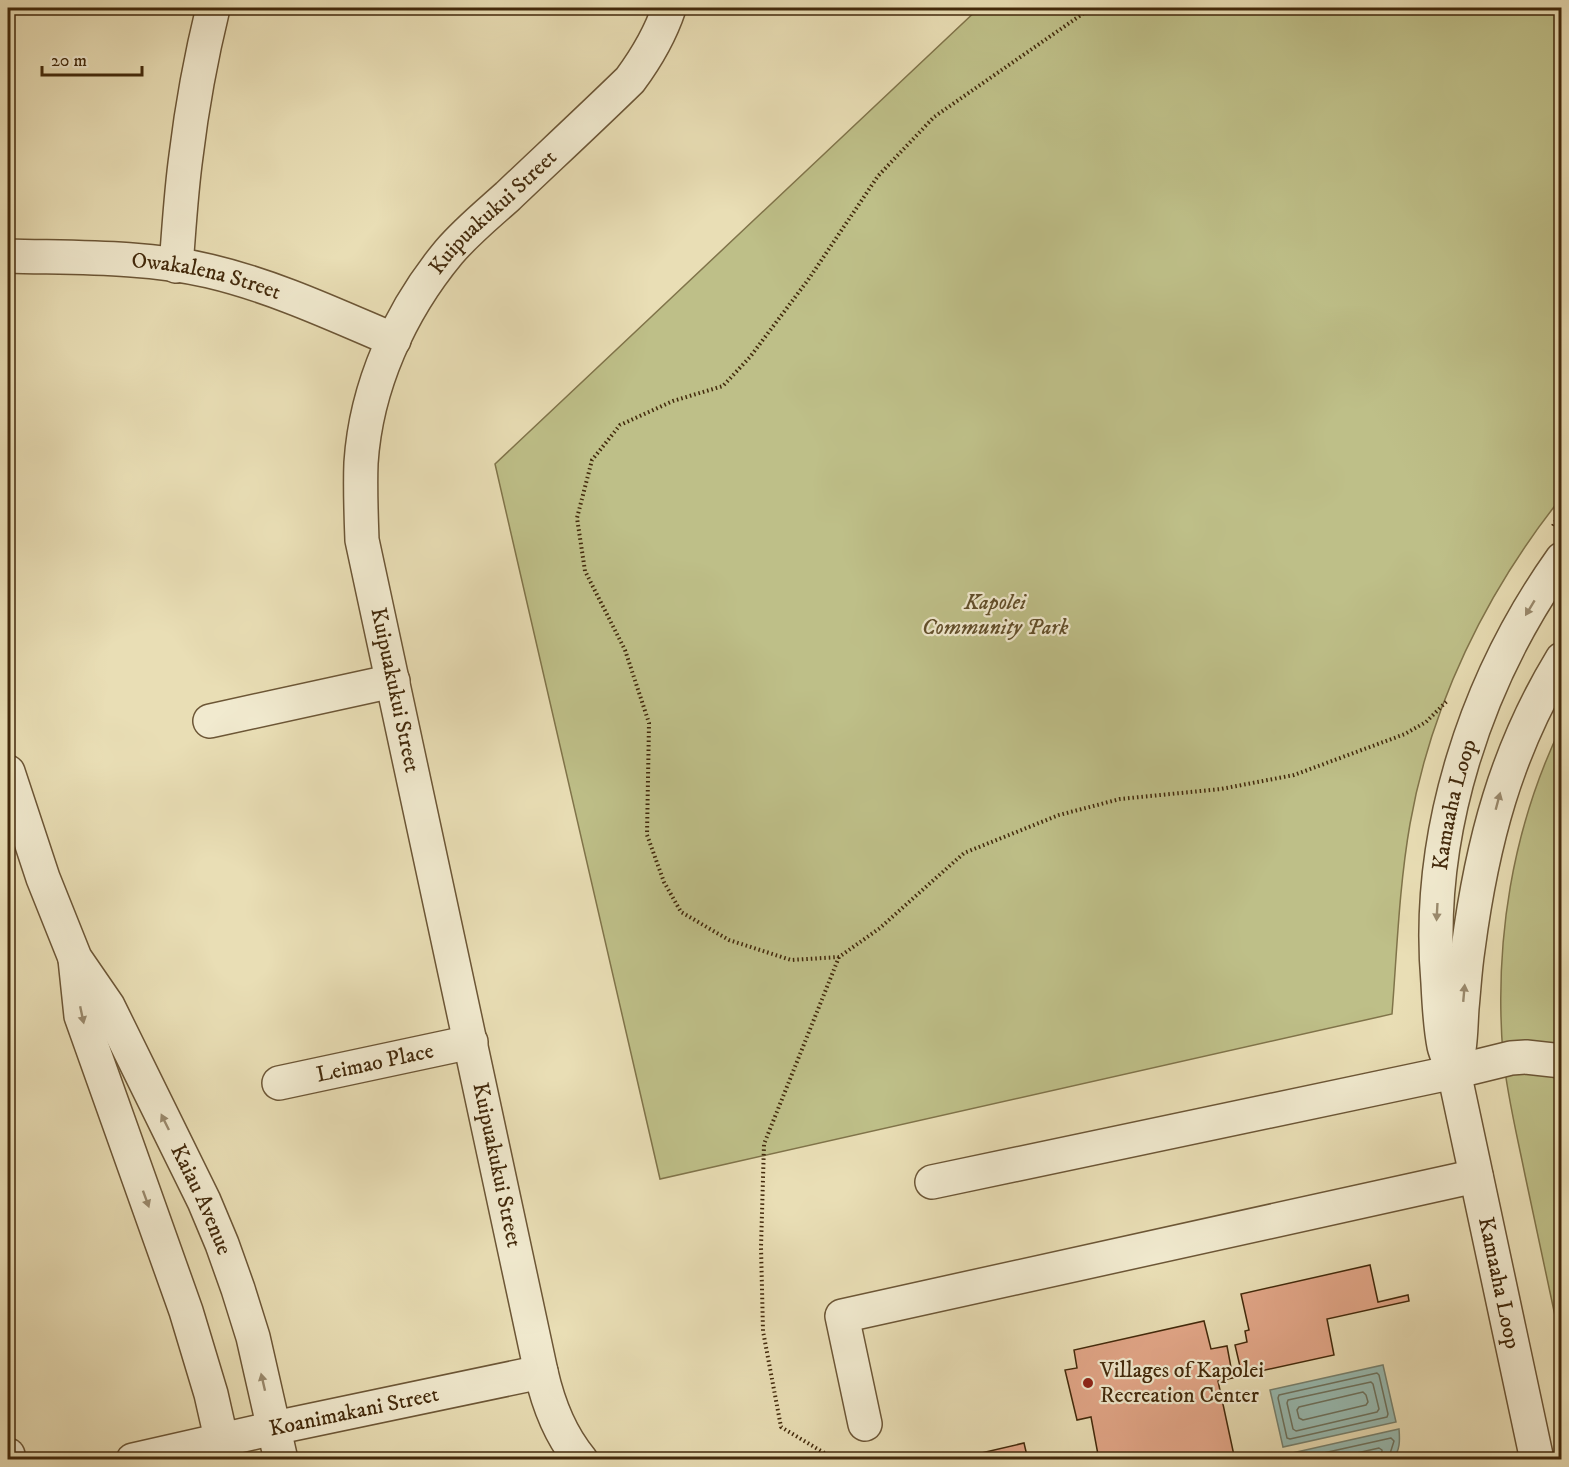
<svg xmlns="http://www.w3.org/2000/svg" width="1569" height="1467" viewBox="0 0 1569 1467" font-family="'IM FELL DW Pica',serif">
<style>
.green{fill:#bebf88;stroke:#80744a;stroke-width:1.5}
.water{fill:#98bbb2;stroke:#76816f;stroke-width:1.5}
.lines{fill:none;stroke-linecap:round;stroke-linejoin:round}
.shore{stroke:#6d725e;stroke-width:1.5}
.building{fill:#e3a789;stroke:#42290b;stroke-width:1.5}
.minor-casing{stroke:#6c5636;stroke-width:36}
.path{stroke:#42290b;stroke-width:4;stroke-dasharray:1.5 3;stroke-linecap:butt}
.minor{stroke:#f1eacf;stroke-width:33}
.oneway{fill:#9a8a6d}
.poi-dot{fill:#8f2418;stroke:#f1eacf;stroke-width:2}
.labels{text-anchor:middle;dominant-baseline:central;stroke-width:4.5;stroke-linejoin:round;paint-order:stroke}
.street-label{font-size:22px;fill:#42290b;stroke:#f1eacf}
.park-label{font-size:22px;font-style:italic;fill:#614e2a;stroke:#f1eacf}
.poi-label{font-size:22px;fill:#42290b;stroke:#f1eacf;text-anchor:start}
</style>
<rect width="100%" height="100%" fill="#e9deb5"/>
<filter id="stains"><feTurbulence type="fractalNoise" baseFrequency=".00333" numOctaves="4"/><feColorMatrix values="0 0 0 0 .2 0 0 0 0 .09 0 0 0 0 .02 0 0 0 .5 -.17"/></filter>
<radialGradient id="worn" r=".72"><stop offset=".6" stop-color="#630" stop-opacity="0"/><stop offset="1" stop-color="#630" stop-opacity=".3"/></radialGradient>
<path class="green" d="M979 8H1561V498C1486 592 1431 705 1410 824 1399 887 1397 951 1392 1014L660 1179 495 464Z
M1561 727V1344C1549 1288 1537 1232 1525 1175 1517 1135 1507 1095 1503 1055 1494 942 1512 829 1561 727Z"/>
<path class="water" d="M1383 1365 1396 1422 1283 1447 1270 1390Z
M1399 1429C1400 1441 1400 1450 1393 1459H1284L1283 1455Z"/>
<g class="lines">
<path class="shore" d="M1377 1373 1379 1375 1388 1414 1387 1417 1290 1439 1287 1438 1278 1398 1279 1395Z
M1371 1382 1373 1384 1379 1409 1377 1412 1296 1431 1293 1429 1287 1403 1288 1400Z
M1363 1392 1366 1395 1368 1402 1366 1405 1303 1420 1299 1418 1297 1410 1299 1407Z
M1292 1460 1391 1438 1394 1441 1388 1460
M1326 1460 1379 1448 1382 1450 1381 1460"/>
</g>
<path class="building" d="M1370 1265 1378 1302 1408 1295 1409 1301 1327 1319 1334 1355 1242 1375 1235 1345 1247 1342 1245 1331 1249 1330 1241 1294Z
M1204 1321 1211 1349 1227 1346 1233 1378 1218 1381 1235 1460H1099L1091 1417 1077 1420 1065 1370 1077 1368 1074 1350Z
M1024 1443 1028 1460H951Z"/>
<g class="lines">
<g class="minor-casing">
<g id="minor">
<path id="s1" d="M8 256C73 258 145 256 209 271 273 286 333 314 394 340"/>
<path d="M176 266C179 229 181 192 186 156 192 106 201 57 213 8"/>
<path d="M210 721 393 681"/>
<path id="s2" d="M8 772 43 878 75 958 108 1006 204 1201 222 1244 238 1289 253 1337 281 1460"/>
<path d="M75 959 81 1016 186 1311 211 1394 226 1460"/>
<path d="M1459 1049C1461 1036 1461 1022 1462 1008 1464 988 1465 968 1468 949 1482 843 1506 751 1562 659"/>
<path id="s3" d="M279 1083 471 1042"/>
<path d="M932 1182 1454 1072 1511 1058 1526 1057 1562 1061"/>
<path d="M865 1424 842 1316 1476 1176"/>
<path d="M8 1455V1460"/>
<path id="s4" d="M133 1460 274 1428 541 1372"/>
<path id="s5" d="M581 1460C560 1435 548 1403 541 1372L362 540C361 514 360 489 361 463 366 386 400 311 449 252 467 231 488 214 508 196 549 157 590 119 630 80 647 57 660 35 669 8"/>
<path id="s6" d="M1537 1460 1454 1072C1451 1063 1446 1055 1444 1046 1440 1026 1439 1003 1438 983 1425 834 1476 680 1562 559"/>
</g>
</g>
<path class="path" d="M1091 8 934 117 878 176 808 280 750 357 723 386 673 401 620 425 592 460 577 518 585 571 625 650 649 723 647 835 664 882 681 912 729 940 791 960 839 957 880 928 964 853 1059 815 1120 799 1221 789 1294 775 1405 734 1426 722 1447 701
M1553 526 1562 509
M836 1460 781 1427 763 1331 761 1247 764 1144 839 957"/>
<use href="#minor" class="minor"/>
</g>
<defs><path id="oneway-solid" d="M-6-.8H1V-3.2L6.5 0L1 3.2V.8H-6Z" transform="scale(1.5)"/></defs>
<g class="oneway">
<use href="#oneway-solid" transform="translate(1530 608) rotate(121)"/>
<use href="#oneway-solid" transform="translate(1498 801) rotate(-75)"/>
<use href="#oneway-solid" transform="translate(1437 912) rotate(93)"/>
<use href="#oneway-solid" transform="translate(1464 993) rotate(-85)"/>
<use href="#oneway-solid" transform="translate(82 1015) rotate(78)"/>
<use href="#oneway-solid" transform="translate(165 1122) rotate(-116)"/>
<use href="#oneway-solid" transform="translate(146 1199) rotate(70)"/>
<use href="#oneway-solid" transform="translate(263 1382) rotate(-103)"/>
</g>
<circle class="poi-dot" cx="1088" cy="1383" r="6"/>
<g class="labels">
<g class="street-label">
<text stroke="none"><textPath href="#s5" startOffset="1317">Kuipuakukui Street</textPath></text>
<text stroke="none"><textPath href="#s1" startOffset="200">Owakalena Street</textPath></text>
<text transform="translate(395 690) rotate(78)">Kuipuakukui Street</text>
<text stroke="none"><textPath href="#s6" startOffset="668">Kamaaha Loop</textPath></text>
<text stroke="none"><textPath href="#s3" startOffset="98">Leimao Place</textPath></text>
<text transform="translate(497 1165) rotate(78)">Kuipuakukui Street</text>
<text stroke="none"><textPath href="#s2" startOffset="471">Kaiau Avenue</textPath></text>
<text transform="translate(1499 1283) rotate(78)">Kamaaha Loop</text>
<text stroke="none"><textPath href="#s4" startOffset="226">Koanimakani Street</textPath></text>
</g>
<g class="park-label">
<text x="995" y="602">Kapolei<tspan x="995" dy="25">Community Park</tspan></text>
</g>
<g class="poi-label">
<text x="1100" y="1370">Villages of Kapolei<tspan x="1100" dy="25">Recreation Center</tspan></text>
</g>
</g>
<rect width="1569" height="1467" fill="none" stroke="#e9deb5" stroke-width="30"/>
<rect x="9" y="9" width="1551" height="1449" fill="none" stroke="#42290b" stroke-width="3"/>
<rect x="15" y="15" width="1539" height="1437" fill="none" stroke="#42290b" stroke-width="1.5"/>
<path d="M42 66v9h100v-9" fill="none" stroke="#42290b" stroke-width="3"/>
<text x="51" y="66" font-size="18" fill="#42290b" stroke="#f1eacf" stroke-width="4.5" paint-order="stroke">20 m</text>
<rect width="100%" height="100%" filter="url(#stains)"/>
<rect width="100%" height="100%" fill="url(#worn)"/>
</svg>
